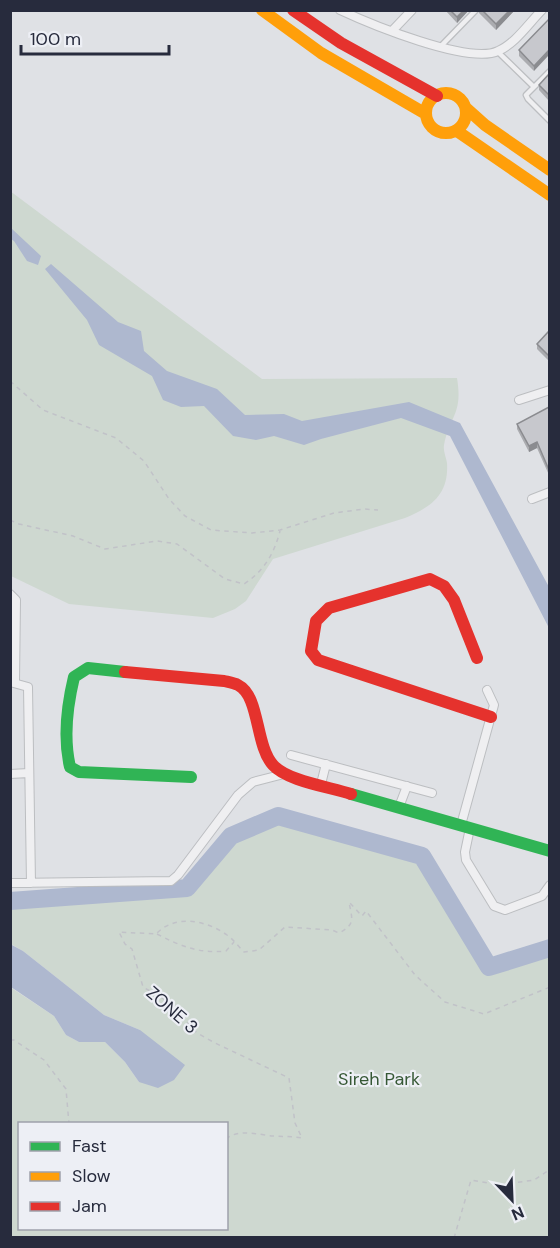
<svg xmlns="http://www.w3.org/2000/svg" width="560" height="1248" viewBox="0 0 560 1248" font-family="'DM Sans',sans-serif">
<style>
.green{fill:#ced8d0;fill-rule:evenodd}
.water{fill:#aeb8cf}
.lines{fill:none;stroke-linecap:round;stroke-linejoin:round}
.river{stroke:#aeb8cf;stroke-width:18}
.lane-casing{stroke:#bcbec1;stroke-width:7}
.street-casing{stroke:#bcbec1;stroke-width:10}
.path{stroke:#c1c2c8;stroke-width:1.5;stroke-dasharray:4.5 4.5;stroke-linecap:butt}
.lane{stroke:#efeff1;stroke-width:4.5}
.street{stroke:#efeff1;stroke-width:8}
.fast{stroke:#30b455;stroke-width:12}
.slow{stroke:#ff9f0a;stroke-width:12}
.jam{stroke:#e5322d;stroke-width:12}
.wall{fill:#abacb0}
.shaded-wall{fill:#8b8c90}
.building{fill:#c7c8cd;stroke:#8b8c90;stroke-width:1.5}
.labels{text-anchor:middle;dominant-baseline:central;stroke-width:4.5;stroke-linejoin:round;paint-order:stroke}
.street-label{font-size:18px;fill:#272b3d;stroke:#edeff5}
.park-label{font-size:18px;fill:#365835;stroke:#edeff5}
</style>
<rect width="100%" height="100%" fill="#dfe1e5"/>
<path class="green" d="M10 191 262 379 457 378C463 414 450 415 444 445 443 451 446 457 447 463 449 495 431 507 405 518L273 559 246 601 235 609 213 618 69 604 11 576Z
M278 816 422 856 489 966 549 948V1237H11L10 987 54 1016 66 1035 79 1042H105L125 1062 139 1082 140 1030 104 1015 23 951 11 944V901L187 888 231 836ZM20 1124H226V1228H20Z"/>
<path class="water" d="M11 228 41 256 38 265 27 261 14 241 11 239Z
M51 264 118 322 141 331 144 351 167 371 217 389 245 415 284 414 302 421 409 402 460 423 549 587V628L450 436 401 418 321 439 304 445 274 436 256 440 233 436 204 406 181 407 163 400 152 376 99 345 87 320 45 269Z
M10 944 23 951 104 1015 140 1030 185 1065 174 1080 158 1088 139 1082 125 1062 105 1042H79L66 1035 54 1016 11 987Z"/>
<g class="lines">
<path class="river" d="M10 901 187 888 231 836 278 816 422 856 489 967 550 948"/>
<g class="lane-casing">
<path id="lane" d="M441 46 476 10
M498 52 534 87
M550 71 526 95 528 99 550 121"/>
</g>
<g class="street-casing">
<path id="street" d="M340 10C370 24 469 65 498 51 515 44 529 23 542 10
M392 31 412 10
M519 400 550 390
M532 499 550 492
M10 594 16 600 15 682
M10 682 28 687 31 883
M291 755 432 793
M10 774 29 773
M321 784 326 764
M399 807 407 786
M461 825 494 705 487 690
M470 828 465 852 466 860 494 906 505 910 542 896 550 885
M10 883 171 881 178 875 238 795 253 782 284 774"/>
</g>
<path class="path" d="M10 381 43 410 116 438 144 461 169 499 185 516 211 530 252 533 280 530 334 513 364 509 378 510
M10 520 19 524 73 536 105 549 157 541 177 544 225 579 244 584C264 571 274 554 280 531
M157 934C180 946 200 954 226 951L234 942
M10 1040H14L44 1060 66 1089 69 1124
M226 1139C239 1128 259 1135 273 1136 284 1137 292 1136 302 1138L295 1123 289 1078 215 1043 197 1033 164 999 143 987 132 949 125 944 119 932 156 934C175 914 206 920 227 935 233 939 238 946 244 952L259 950 285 927 332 930 339 933C356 924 352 919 349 902L362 916 366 911 415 975 445 1002 484 1014 550 987
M454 1238 471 1180 499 1185 534 1180 546 1172H550"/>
<use href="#lane" class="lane"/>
<use href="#street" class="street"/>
<path class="fast" d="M125 672 88 668 74 677C67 706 63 737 70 767L79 772 191 777
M351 794 550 851"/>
<path class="slow" d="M262 10 321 53 426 114
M426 113a20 20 0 1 1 40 0a20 20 0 1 1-40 0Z
M466 108 485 125 550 170
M457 131 550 195"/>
<path class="jam" d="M293 10 341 43 437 96
M477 658 454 600 444 586 430 579 329 608 316 621 311 651 318 660 491 717
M125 672 224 681C228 682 234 683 238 685 260 696 255 745 273 765 287 781 330 787 351 794"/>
</g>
<path class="wall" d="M445 10H469L457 23Z
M479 10H515L496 30 479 13Z
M549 19 534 71 519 56V50Z
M549 74V101L539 90V85Z
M549 331V361L537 349V344Z
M549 407V475L537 448 529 452 517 429V424Z"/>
<path class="shaded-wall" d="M464 10H469L457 23V17Z
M510 10H515L496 30V24Z
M549 50V55L534 71V66Z
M537 442V448L529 452V446Z"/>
<path class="building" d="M450 10H464L457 17Z
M482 10H510L496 24Z
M549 19V50L534 66 519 50Z
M549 74V95L539 85Z
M549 331V356L537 344Z
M549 407V470L537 442 529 446 517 424Z"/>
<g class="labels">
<g class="street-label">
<text transform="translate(172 1010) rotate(41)">ZONE 3</text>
</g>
<g class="park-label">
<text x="379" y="1079">Sireh Park</text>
</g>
</g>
<rect width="560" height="1248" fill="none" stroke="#272b3d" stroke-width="24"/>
<rect x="18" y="1122" width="210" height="108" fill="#edeff5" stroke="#9ea1ab" stroke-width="1.5"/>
<rect x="30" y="1142" width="30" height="9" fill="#30b455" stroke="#9ea1ab" stroke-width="1.5"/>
<text x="72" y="1152" font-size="18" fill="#272b3d">Fast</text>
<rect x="30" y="1172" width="30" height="9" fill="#ff9f0a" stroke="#9ea1ab" stroke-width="1.5"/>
<text x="72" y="1182" font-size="18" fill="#272b3d">Slow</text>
<rect x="30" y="1202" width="30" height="9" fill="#e5322d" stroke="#9ea1ab" stroke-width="1.5"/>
<text x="72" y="1212" font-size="18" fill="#272b3d">Jam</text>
<g transform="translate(512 1200) rotate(157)" stroke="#edeff5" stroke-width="4.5" paint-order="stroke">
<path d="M0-4.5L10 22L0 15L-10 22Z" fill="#272b3d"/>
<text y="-9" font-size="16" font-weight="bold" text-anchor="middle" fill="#272b3d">N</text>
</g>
<path d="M21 45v9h148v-9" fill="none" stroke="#272b3d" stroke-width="3"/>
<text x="30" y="45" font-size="18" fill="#272b3d" stroke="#edeff5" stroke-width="4.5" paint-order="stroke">100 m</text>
</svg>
